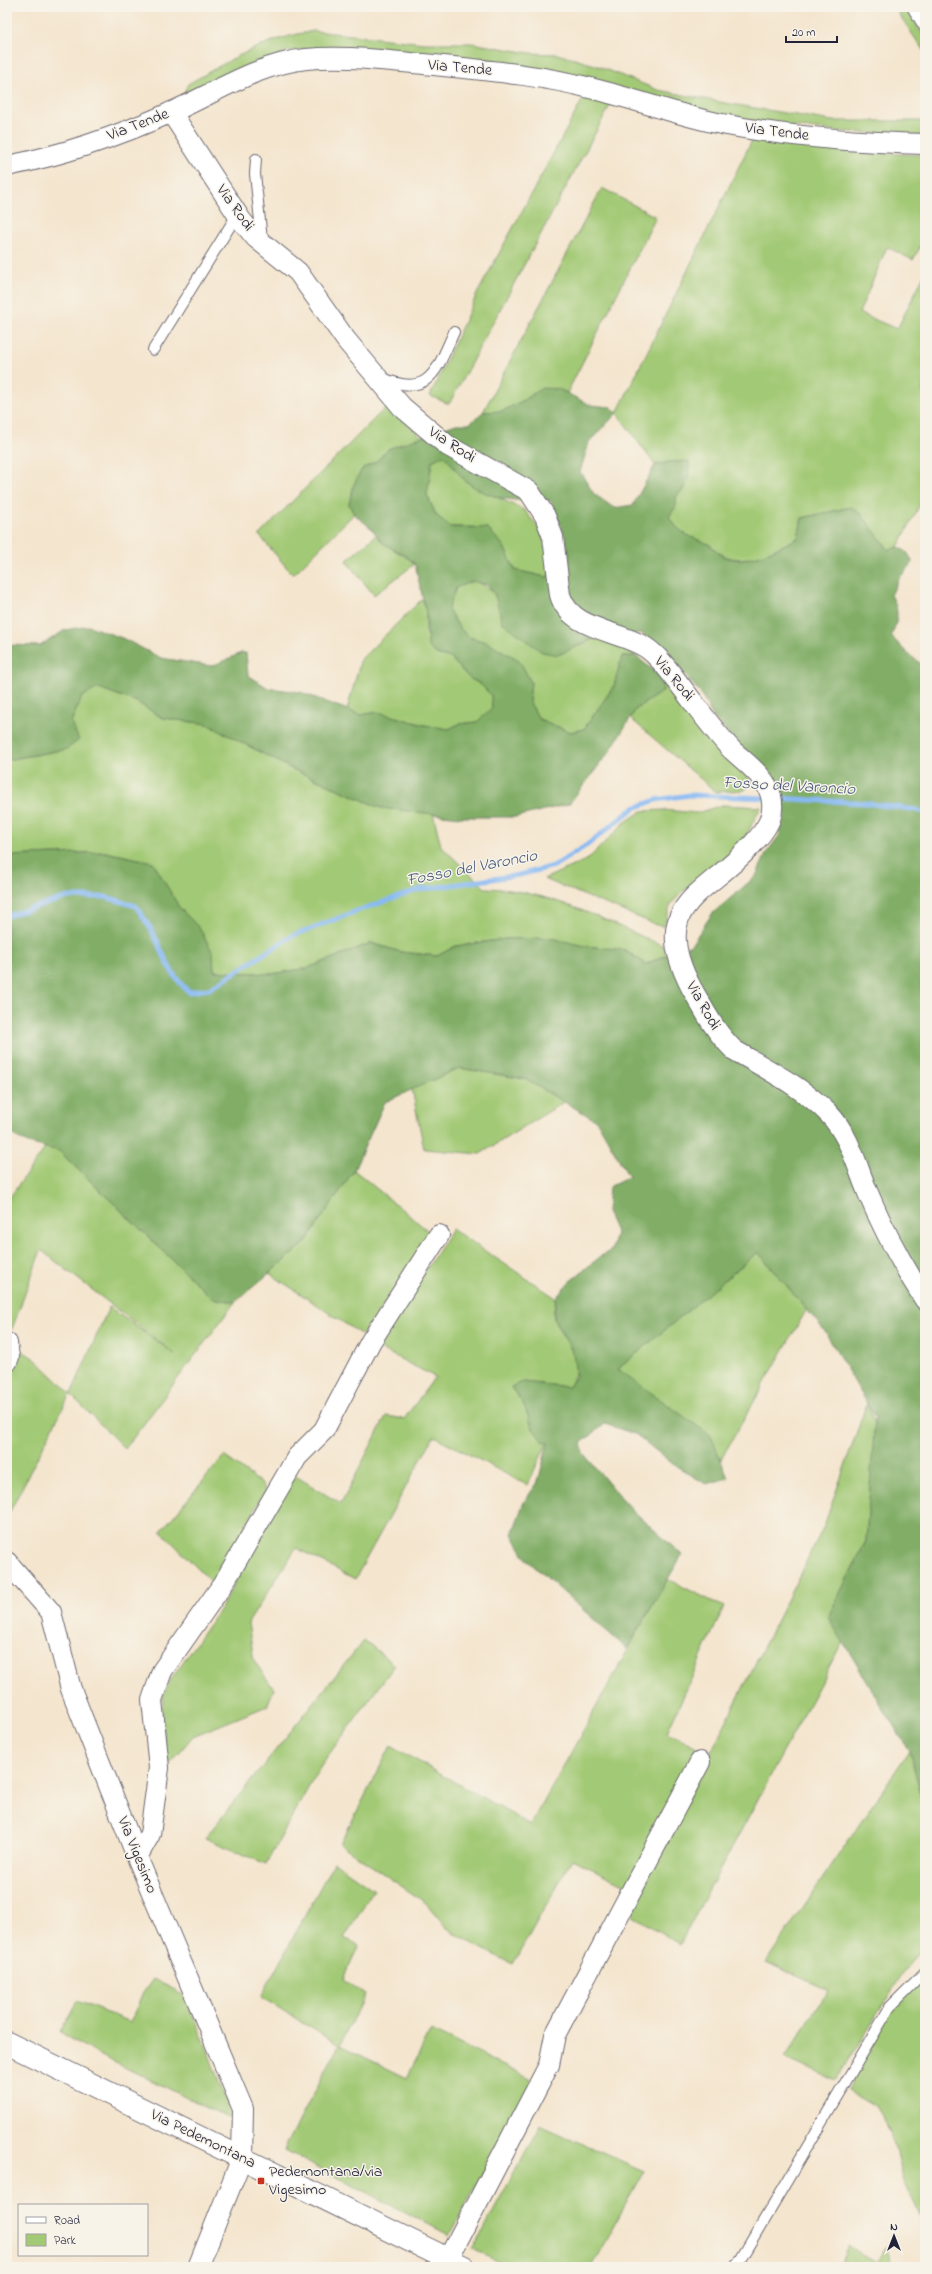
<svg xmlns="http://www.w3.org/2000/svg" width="932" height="2274" viewBox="0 0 932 2274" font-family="'Indie Flower',sans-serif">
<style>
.green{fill:#a2c974;stroke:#627658}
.forest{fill:#81ad66;stroke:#526850;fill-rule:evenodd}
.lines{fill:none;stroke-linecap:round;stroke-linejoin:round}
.stream{stroke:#87b9f4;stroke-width:5}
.lane-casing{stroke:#6c666e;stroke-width:12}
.street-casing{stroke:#6c666e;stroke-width:22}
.secondary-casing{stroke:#6c666e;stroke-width:24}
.lane{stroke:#fff;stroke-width:10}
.street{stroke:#fff;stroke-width:20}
.secondary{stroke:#fff;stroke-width:22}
.poi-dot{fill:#c8321e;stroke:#f7f3e8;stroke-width:1.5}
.labels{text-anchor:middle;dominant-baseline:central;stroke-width:3;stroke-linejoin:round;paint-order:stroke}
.street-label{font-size:16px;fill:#22223b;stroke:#f7f3e8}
.poi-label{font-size:16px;fill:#22223b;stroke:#f7f3e8;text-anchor:start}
.water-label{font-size:17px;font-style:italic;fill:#45577c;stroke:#f7f3e8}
</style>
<rect width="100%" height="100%" fill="#f7f3e8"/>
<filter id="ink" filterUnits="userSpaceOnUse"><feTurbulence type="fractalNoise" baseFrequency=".025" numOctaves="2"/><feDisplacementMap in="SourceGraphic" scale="8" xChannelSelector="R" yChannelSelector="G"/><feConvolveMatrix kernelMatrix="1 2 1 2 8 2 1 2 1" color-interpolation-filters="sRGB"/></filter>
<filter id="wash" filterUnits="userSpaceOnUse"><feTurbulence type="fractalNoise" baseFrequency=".012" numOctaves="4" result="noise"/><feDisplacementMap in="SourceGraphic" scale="16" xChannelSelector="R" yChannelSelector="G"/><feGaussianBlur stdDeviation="0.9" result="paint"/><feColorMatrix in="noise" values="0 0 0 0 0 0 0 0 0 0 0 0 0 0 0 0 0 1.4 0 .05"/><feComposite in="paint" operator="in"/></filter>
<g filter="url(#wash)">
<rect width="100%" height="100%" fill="#f4e5ce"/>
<path class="green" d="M894 7H905L925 38V53Z
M314 31 424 43H471L530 53 557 54 595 65 658 90 725 103 832 121H925V136L833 131 757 122 325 48 288 51 189 95 185 90 188 84C232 59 263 39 314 31Z
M584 97 612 102 449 404 430 396 477 294Z
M753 138 870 153 925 155V238L913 260 887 247 859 313 897 329 925 273V384L922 391 925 393V495L898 547 889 550 868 524 851 507 802 518 798 538C778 548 745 567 723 555 717 553 714 547 708 544 688 535 682 536 669 517L675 506 676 497 686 487 670 462 655 465 617 413Z
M602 188 656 217 567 393C538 378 527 404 502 411 497 413 489 412 483 412Z
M388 405 422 437 388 449 377 461 362 469 349 504 354 514 293 575 259 535Z
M444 454 468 483 524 510 540 529 547 550 550 575 546 577 515 570 503 545 474 527H451L436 515 427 495 432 461Z
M376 535C386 548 403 553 415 564L374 595 346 561Z
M473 581C498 588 496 599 502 622L581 643 596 638 609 637 636 656H622L614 686 584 729 570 732 539 719 529 701 531 682 486 642 469 637 460 629 448 609 456 587Z
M423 598 426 613V634L436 654 451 658 469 678 480 684 491 695 492 708 477 722 459 724 449 729 424 725 378 712 361 715 347 710 361 659Z
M661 677 752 782 745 790 716 792 630 718 636 709 663 691Z
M98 688 135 701 163 718 207 724 292 769 381 808 433 813 441 846 485 888C548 889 607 922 664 946L666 955 646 964 625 950 585 946 550 938 506 939 456 946 437 956 401 952 371 943 308 968 272 974 214 971C212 937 198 932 179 908 169 894 161 877 153 862L105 852 7 856V760L67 749 71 722 82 696Z
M722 805 761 807 739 849 703 879 682 892 671 904 664 926 657 925 544 879 588 859 624 823 642 811 664 810 697 813Z
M459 1068 525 1079 564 1102 480 1154 424 1149 412 1089Z
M46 1147 59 1151 212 1298 235 1302 125 1449 70 1394 7 1517V1375L13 1358 19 1349 35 1359 71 1394 109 1307 176 1355 41 1250 12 1329 7 1326V1201Z
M354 1170 433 1235 362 1335 269 1273 305 1243Z
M452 1229 556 1298C555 1304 552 1314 554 1319 564 1344 587 1358 569 1387L523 1382 511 1388 523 1402 533 1429 548 1442 527 1485 434 1436 355 1579 296 1548 248 1623 254 1661 274 1689 267 1706 193 1736 167 1767 162 1714 163 1697 169 1682 222 1606 294 1475 341 1504 386 1416 404 1419 435 1377 377 1347Z
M758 1252 807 1309 720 1461 618 1369Z
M867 1403 875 1425 866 1541 828 1617 843 1641 680 1944 630 1914 824 1526Z
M224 1456 261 1483 266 1491 212 1583 161 1531Z
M667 1579 724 1607 667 1732 701 1749 629 1887 572 1859 513 1964 473 1944 447 1928 426 1903 340 1844 391 1746 531 1825Z
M364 1640 395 1665 321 1765 266 1864 205 1838Z
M909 1751 925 1807V1943L903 1973 836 2080 785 2058 828 1990 766 1962Z
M334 1862 374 1890 344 1938 359 1945 343 1979 365 1994 340 2045 407 2078 431 2030 534 2081 449 2235 284 2150 339 2045 261 1997Z
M925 1972V2225L903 2182 891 2133 875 2106 848 2090 890 2007Z
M153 1979 183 1994 203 2038 233 2120 93 2052 60 2032 77 2001 130 2022 143 1993Z
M540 2125 644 2171 591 2267H508L473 2249Z
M848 2246 877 2262 885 2247 892 2267H839Z"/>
<path class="forest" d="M542 388 559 389 590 405 611 407 617 413 589 442 580 472 594 494 614 508 633 505 655 465 670 462 689 461C690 478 687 486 676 497V506L669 517C682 536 688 535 708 544 714 547 717 553 723 556 745 567 778 548 798 538L802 518 851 507 861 514 889 550 898 547 907 552 913 563 900 577 891 595C900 610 898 621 891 636L907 653 925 667V1807L909 1751 828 1617 866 1541 875 1417 824 1330 758 1252 618 1369 711 1436 728 1478 706 1484 673 1464 635 1434 605 1424 581 1443 583 1453 628 1506 682 1555 627 1649 526 1559 512 1534 524 1502 538 1482 548 1443 544 1442 533 1429 523 1403 511 1387 523 1382 569 1387 576 1376 573 1353 554 1318 556 1298 569 1282 601 1256 612 1250 616 1232 607 1212 609 1187 629 1177 597 1121 525 1079 459 1068 385 1102 354 1170 305 1243 235 1302 212 1298 59 1151 28 1143 7 1132V856L105 852 153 862 179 907 200 929 213 953 214 971 272 974 308 968 371 943 401 952 437 956 456 946 506 939 550 938 585 946 625 950 646 964 691 945 712 914 756 876 767 852 779 836 785 816 780 791 762 774 712 715 702 695 664 650 641 633 596 638 558 655 542 652 502 622 495 595 488 585 473 581 456 588 448 609 460 629 469 637 486 642 519 660 531 682 529 701 539 719 570 732 584 729 614 686 622 656H636L661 677 663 691 636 709 610 751 569 804 516 817H460L381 808 292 769 207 724 163 718 135 701 98 688 82 697 71 722 79 740 67 749 7 760V645L40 646 65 630 89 626 122 638 161 658 212 666 241 653H246L248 675 268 688 300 692 361 715 378 712 424 725 449 729 459 724 477 722 492 708 491 695 480 684 469 678 451 658 436 654 428 647 426 613 415 564 406 556 383 543 370 527 354 514 349 504 354 484 362 469 377 461 388 449 456 424H469L483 412 502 411 524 400ZM444 455C452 464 459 476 468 483 493 502 522 501 551 501L566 539 570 562 546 577 515 570 503 545 487 528 451 527 436 515 427 495 432 461Z"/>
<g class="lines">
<path class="stream" d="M775 798 865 803 917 810 925 813
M7 916 68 897H106L136 906C142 915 148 924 153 933 165 956 169 974 189 992L209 989 292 936 357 911 418 890 519 875 554 866 587 845 634 808 656 800 689 795 767 798"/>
</g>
</g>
<g filter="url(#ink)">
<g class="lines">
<g class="lane-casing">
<path id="lane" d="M912 7 925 28
M256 159 255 174 262 240
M153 350 237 215
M381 377C430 400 437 369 454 332
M736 2267 890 2007 925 1972"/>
</g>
<g class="street-casing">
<path id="street" d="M171 112 241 220 256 238 298 272 346 340 402 407 448 446 529 491 545 516 553 537 560 595C570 630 618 630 645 647 659 656 670 672 680 685 697 707 713 730 732 750 745 762 767 778 771 796 775 814 769 825 758 838 712 895 645 899 691 987 704 1010 715 1032 734 1050 766 1069 803 1087 829 1114 850 1136 857 1167 868 1193 884 1231 903 1266 925 1300
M7 166C64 155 121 135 174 111 216 92 259 64 306 59 345 55 385 61 424 64 482 70 538 74 594 89 635 99 675 114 717 123 785 137 855 142 925 144
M7 1343 9 1357 7 1362
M7 1562 51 1612 71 1689 137 1857 243 2109 242 2158 198 2267
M137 1857 150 1834 159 1768 152 1700 162 1671 223 1584 297 1457 324 1430 371 1341 439 1235
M448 2259 549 2065 555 2035 700 1762"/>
</g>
<g class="secondary-casing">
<path id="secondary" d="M7 2043 464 2267"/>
</g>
<use href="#lane" class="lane"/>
<use href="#street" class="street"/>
<use href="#secondary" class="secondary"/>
</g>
</g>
<rect class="poi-dot" x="257" y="2177" width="8" height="8" rx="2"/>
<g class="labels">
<g class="street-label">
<text transform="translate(460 68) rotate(5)">Via Tende</text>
<text transform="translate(138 125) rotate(-21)">Via Tende</text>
<text transform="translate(777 132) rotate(7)">Via Tende</text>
<text transform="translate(235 208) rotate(54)">Via Rodi</text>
<text transform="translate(452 445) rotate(33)">Via Rodi</text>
<text transform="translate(674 679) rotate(50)">Via Rodi</text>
<text transform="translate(703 1006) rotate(60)">Via Rodi</text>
<text transform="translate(137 1855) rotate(68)">Via Vigesimo</text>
<text transform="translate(203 2139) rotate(26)">Via Pedemontana</text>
</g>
<g class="poi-label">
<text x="269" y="2172">Pedemontana/via<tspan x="269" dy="18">Vigesimo</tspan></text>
</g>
<g class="water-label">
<text transform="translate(789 786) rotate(3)">Fosso del Varoncio</text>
<text transform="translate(472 868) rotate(-11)">Fosso del Varoncio</text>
</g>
</g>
<rect width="932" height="2274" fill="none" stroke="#f7f3e8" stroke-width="24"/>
<rect x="18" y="2204" width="130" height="52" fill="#f7f3e8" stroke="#a29fa3"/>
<rect x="26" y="2217" width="20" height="6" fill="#ffffff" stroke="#a29fa3"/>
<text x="54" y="2224" font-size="12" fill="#22223b">Road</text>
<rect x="26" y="2234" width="20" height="12" fill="#a2c974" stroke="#a29fa3"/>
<text x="54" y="2244" font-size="12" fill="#22223b">Park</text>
<g transform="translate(894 2236)" stroke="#f7f3e8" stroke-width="3" paint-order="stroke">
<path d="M0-3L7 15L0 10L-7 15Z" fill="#22223b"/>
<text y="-6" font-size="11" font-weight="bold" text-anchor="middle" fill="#22223b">N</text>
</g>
<path d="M786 36v6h51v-6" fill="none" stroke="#22223b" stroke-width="2"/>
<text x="792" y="36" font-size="12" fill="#22223b" stroke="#f7f3e8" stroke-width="3" paint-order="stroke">20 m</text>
</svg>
